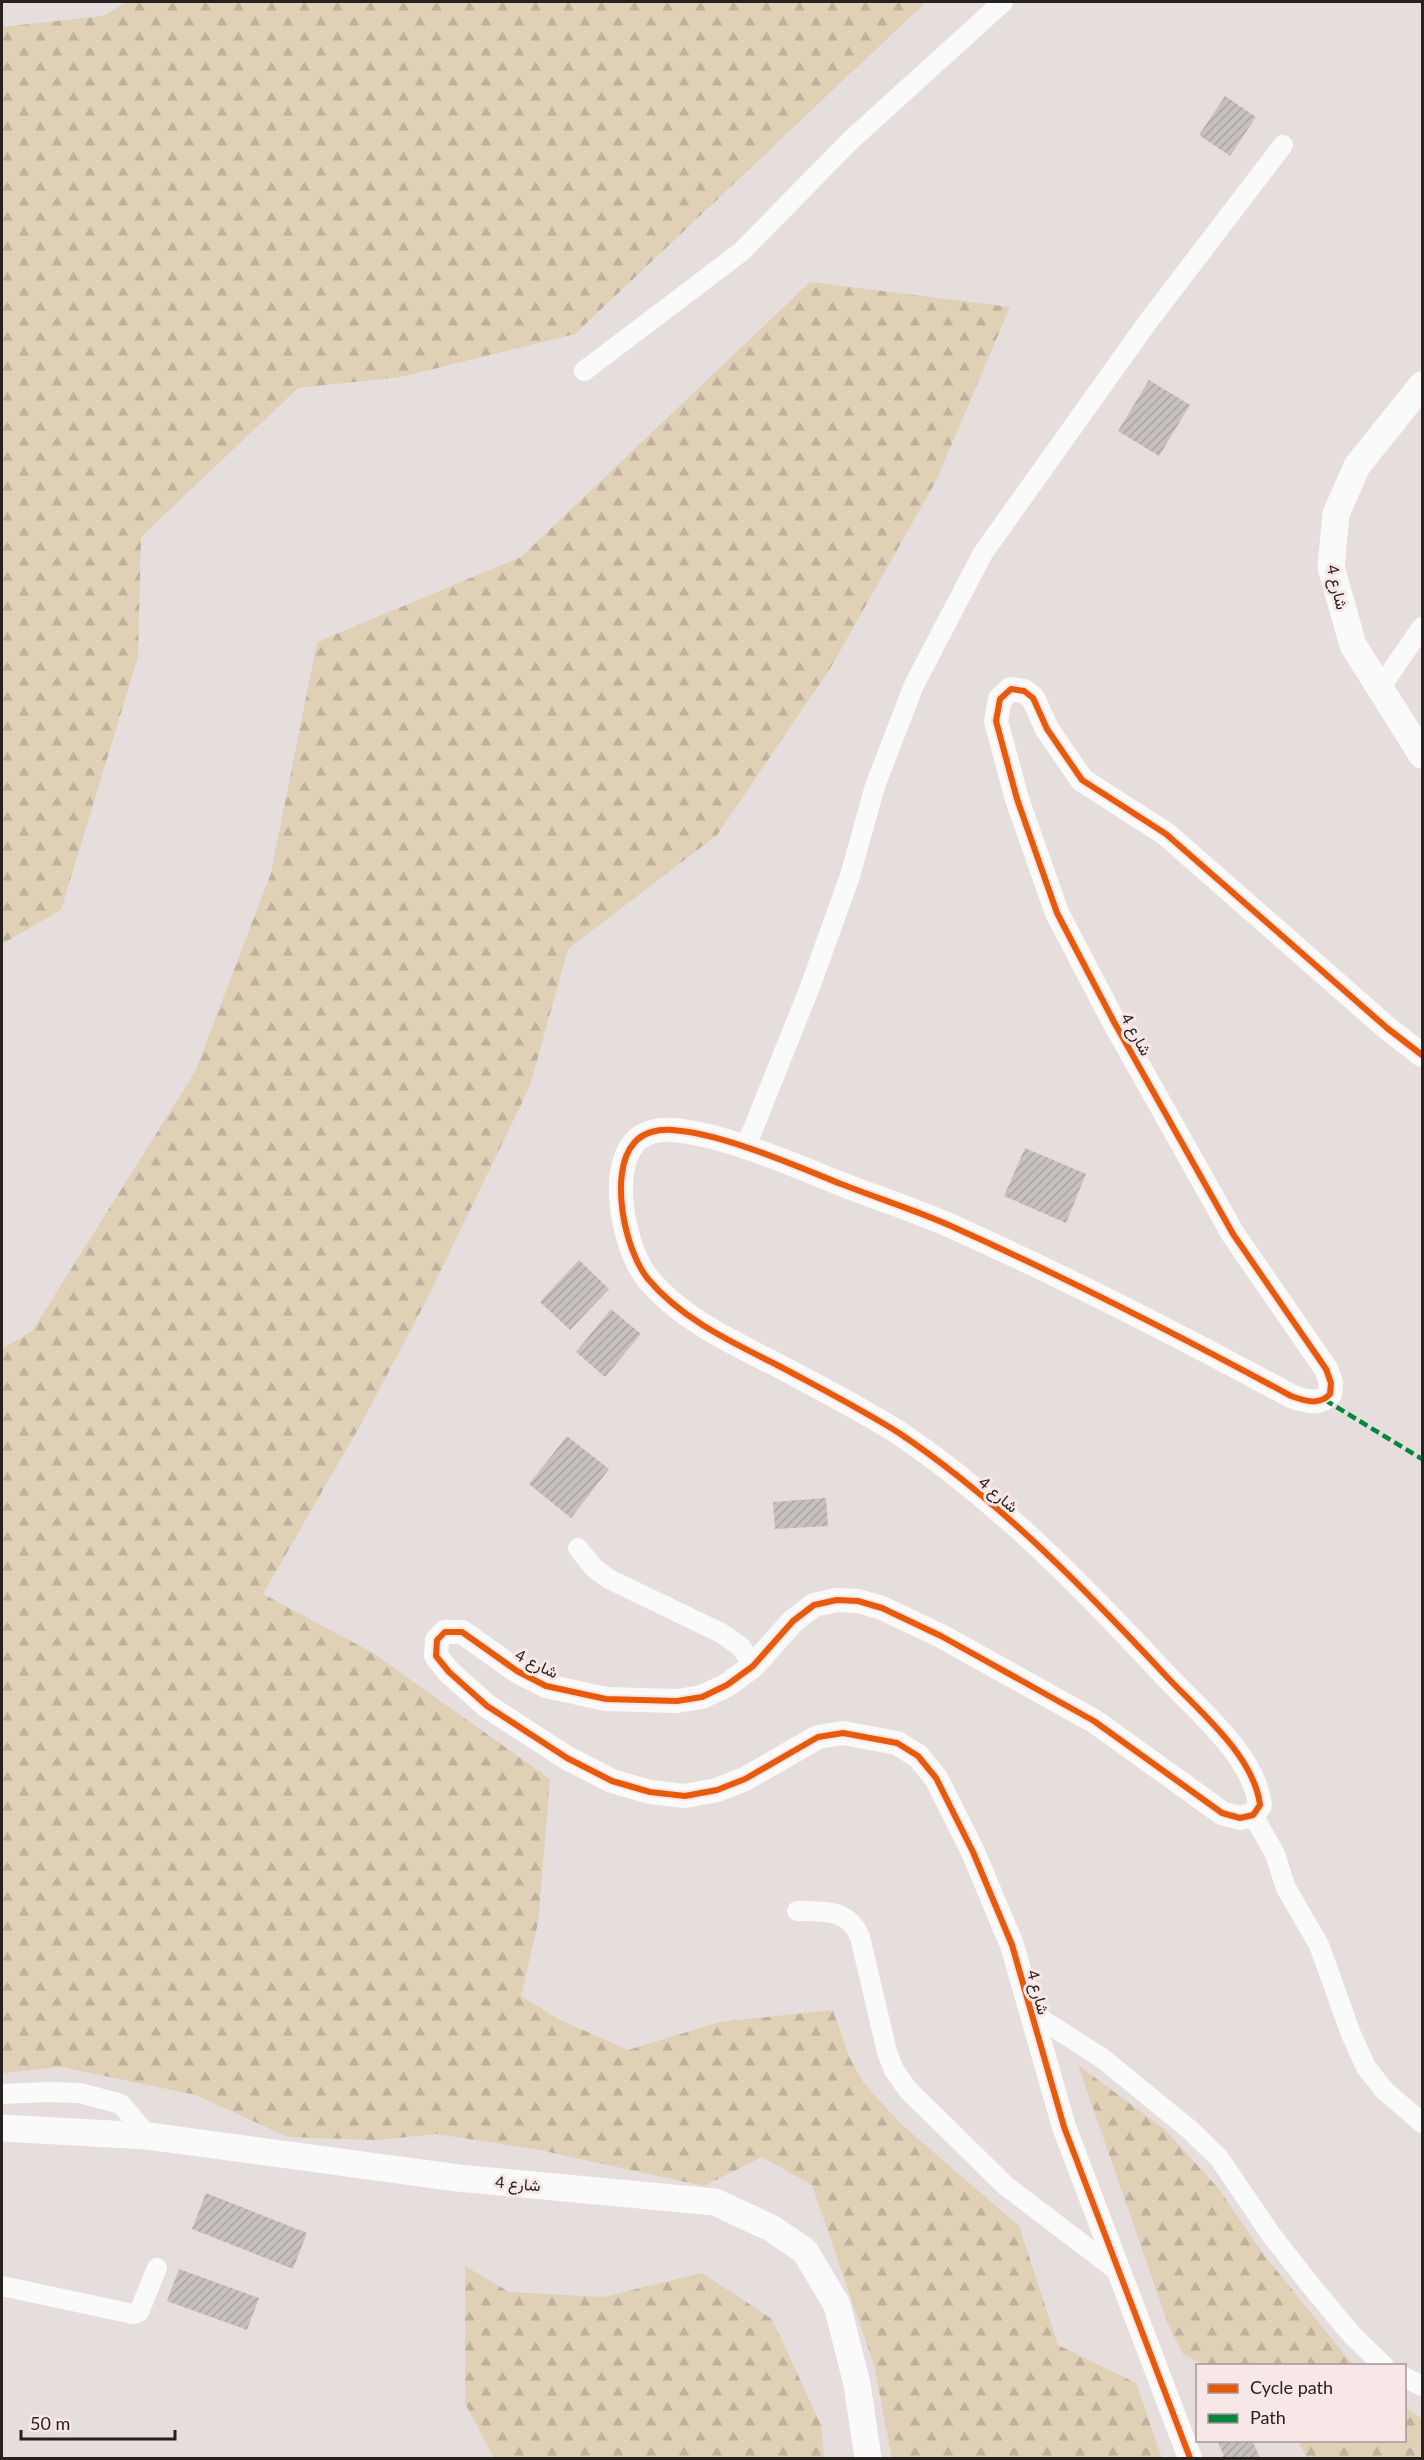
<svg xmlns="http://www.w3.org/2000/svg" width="1424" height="2460" viewBox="0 0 1424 2460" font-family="Lato,Vazirmatn,sans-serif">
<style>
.forest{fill:url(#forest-firs)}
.building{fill:url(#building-hatch)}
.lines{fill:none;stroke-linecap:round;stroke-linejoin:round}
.minor{stroke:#fbfafa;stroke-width:20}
.tertiary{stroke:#fbfafa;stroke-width:24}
.secondary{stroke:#fbfafa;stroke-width:27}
.quiet{stroke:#00873e;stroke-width:4.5;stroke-dasharray:9 4.5;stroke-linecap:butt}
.cycleway-casing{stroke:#f7e7e6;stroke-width:10}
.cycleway{stroke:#e8590c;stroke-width:6}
.labels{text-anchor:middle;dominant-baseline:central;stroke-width:6;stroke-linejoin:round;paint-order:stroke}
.street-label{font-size:16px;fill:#272120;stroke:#f7e7e6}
</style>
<defs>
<pattern id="forest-firs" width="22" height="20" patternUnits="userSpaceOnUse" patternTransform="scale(1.5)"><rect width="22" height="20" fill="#dfd0b6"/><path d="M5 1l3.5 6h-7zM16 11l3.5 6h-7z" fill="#bfb29c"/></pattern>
<pattern id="building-hatch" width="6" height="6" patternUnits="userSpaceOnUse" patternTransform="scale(1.5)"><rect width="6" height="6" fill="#c6c0be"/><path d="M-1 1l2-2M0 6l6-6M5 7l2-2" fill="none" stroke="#aaa5a3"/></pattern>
</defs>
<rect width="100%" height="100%" fill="#e6dedd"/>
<path class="forest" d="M127 2H926L575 334 401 377 298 388 141 537 138 657 61 910 2 944V27L103 16Z
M810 282 1010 307 936 481 831 667 717 835 568 949 530 1086 425 1303 361 1424 263 1594 373 1653 550 1779 538 1923 521 1996 558 2019 628 2050 720 2022 833 2010 848 2054 862 2081 900 2123 1019 2226 1058 2345 1136 2383 1162 2458H892L874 2365 812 2185 762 2157 704 2186 535 2149 436 2134 378 2140 288 2137 196 2095 61 2067 2 2073V1349L32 1331 195 1072 271 873 317 642 521 557Z
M1078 2065 1164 2129 1218 2188 1264 2255 1353 2365H1205L1183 2354 1168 2324Z
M465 2266 509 2292 603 2297 702 2273 772 2319 821 2425 824 2458H494L465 2403Z
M1405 2408 1422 2419V2458H1307L1298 2441 1404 2440Z"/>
<path class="building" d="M1225 96 1256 117 1230 156 1199 135Z
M1149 380 1190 405 1159 456 1118 431Z
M1025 1148 1086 1174 1066 1223 1004 1196Z
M579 1260 609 1289 570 1330 540 1302Z
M611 1309 641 1334 605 1377 576 1352Z
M567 1436 609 1469 571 1518 529 1484Z
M826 1498 828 1526 775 1529 773 1502Z
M206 2193 307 2233 293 2269 192 2229Z
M179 2269 259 2298 247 2330 167 2301Z
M1217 2440H1241L1243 2444 1252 2440 1260 2458H1218L1224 2456Z"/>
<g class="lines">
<path class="minor" d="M584 371 741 252 852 139 1003 2
M1380 688 1422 627
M745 1149 810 987 850 876 875 786 914 685 983 553 1147 323 1283 145
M578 1548 594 1568 609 1579 721 1633 741 1647 753 1666
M1253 1815 1275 1854 1286 1888 1319 1945 1351 2034 1366 2067 1384 2090 1422 2123
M797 1911C824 1911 848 1909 860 1937L887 2052 894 2070 908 2090 1006 2186 1119 2272
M1030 2012 1102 2058 1189 2129 1219 2158 1272 2236 1312 2287 1353 2336 1384 2366
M2 2094 47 2092 80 2093 121 2104 148 2136
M2 2286 133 2314 139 2312 157 2268
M1404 2377 1422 2386"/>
<path class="tertiary" d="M1190 2458 1064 2127 1012 1945 973 1852 936 1778 918 1756 897 1743 843 1733 818 1737 745 1779 717 1790 685 1796 650 1792 612 1781 567 1758 487 1706 449 1672 436 1656 437 1640 445 1632H462L517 1671 546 1686 606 1699 677 1701 702 1697 727 1685 753 1666 793 1621 814 1605 837 1600 858 1601 882 1608 941 1636 1094 1721 1222 1813 1240 1818 1253 1815 1260 1805C1254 1756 1200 1712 1167 1677 1085 1589 1000 1501 899 1433 861 1409 820 1388 781 1367 734 1343 682 1320 648 1279 625 1251 608 1173 634 1143 643 1132 659 1129 672 1130 721 1133 794 1165 841 1184 877 1198 915 1210 951 1226 1067 1278 1180 1336 1291 1396 1305 1401 1319 1406 1330 1394L1331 1383 1326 1369 1233 1234 1114 1022 1057 913 1017 799 996 721 1000 699 1011 689 1024 691 1033 698 1047 729 1082 780 1166 834 1387 1028 1422 1055"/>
<path class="secondary" d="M1422 385 1357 466 1336 514 1331 567 1353 645 1422 755
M2 2128 148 2136 458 2178 715 2202 771 2228 805 2251 837 2305 857 2384 868 2458"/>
<path class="quiet" d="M1325 1400 1422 1459"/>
<g class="cycleway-casing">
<path id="cycleway" d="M1190 2458 1064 2127 1012 1945 973 1852 936 1778 918 1756 897 1743 843 1733 818 1737 745 1779 717 1790 685 1796 650 1792 612 1781 567 1758 487 1706 449 1672 436 1656 437 1640 445 1632H462L517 1671 546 1686 606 1699 677 1701 702 1697 727 1685 753 1666 793 1621 814 1605 837 1600 858 1601 882 1608 941 1636 1094 1721 1222 1813 1240 1818 1253 1815 1260 1805C1254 1756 1200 1712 1167 1677 1085 1589 1000 1501 899 1433 861 1409 820 1388 781 1367 734 1343 682 1320 648 1279 625 1251 608 1173 634 1143 643 1132 659 1129 672 1130 721 1133 794 1165 841 1184 877 1198 915 1210 951 1226 1067 1278 1180 1336 1291 1396 1305 1401 1319 1406 1330 1394L1331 1383 1326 1369 1233 1234 1114 1022 1057 913 1017 799 996 721 1000 699 1011 689 1024 691 1033 698 1047 729 1082 780 1166 834 1387 1028 1422 1055"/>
</g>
<use href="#cycleway" class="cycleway"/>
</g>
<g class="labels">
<g class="street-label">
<text transform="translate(1338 587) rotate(77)">شارع 4</text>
<text transform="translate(1137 1034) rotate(61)">شارع 4</text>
<text transform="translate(999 1494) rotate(40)">شارع 4</text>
<text transform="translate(537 1663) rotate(26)">شارع 4</text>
<text transform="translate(1039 1992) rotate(75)">شارع 4</text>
<text transform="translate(518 2183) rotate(5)">شارع 4</text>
</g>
</g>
<rect width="1424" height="2460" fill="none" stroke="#272120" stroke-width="6"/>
<rect x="1196" y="2364" width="210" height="78" fill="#f7e7e6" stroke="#a49897" stroke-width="1.5"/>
<rect x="1208" y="2384" width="30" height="9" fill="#e8590c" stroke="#a49897" stroke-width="1.5"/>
<text x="1250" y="2394" font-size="18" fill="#272120">Cycle path</text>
<rect x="1208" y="2414" width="30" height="9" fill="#00873e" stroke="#a49897" stroke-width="1.5"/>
<text x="1250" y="2424" font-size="18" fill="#272120">Path</text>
<path d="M21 2430v9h154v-9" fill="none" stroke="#272120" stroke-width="3"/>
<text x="30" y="2430" font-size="18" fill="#272120" stroke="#f7e7e6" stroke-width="4.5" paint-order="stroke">50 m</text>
</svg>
